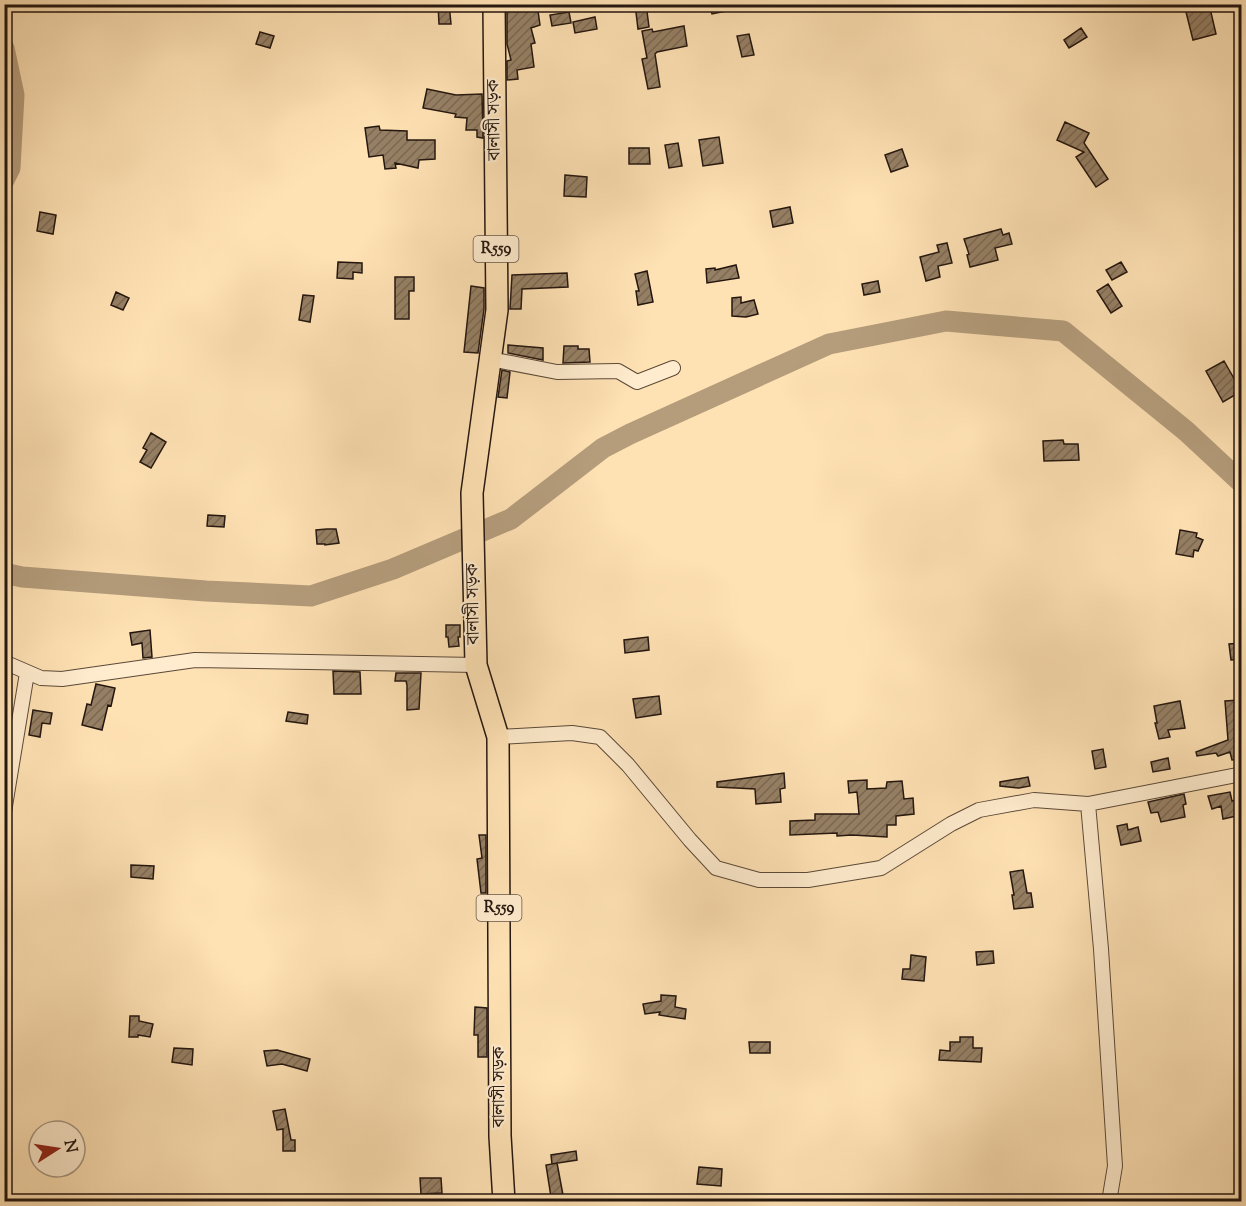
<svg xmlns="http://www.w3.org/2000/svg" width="1246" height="1206" viewBox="0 0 1246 1206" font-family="'Sorts Mill Goudy','Noto Serif Bengali',serif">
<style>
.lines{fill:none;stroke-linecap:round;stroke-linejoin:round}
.river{stroke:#b59d7c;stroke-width:21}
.building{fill:url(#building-hatch);stroke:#24160f;stroke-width:1.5}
.street-casing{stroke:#5b4938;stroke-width:16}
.primary-casing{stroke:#24160f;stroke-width:24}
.street{stroke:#ffecce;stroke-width:14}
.primary{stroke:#ffe2b4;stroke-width:21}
.labels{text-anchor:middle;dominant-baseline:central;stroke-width:4.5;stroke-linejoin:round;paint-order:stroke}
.shield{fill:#ffecce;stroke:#665648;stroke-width:1.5}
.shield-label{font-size:16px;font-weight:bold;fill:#24160f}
.street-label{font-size:18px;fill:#24160f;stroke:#ffecce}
</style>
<defs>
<pattern id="building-hatch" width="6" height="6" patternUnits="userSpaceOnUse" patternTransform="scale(1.5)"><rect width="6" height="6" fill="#968065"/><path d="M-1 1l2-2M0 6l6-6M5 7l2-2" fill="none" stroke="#7a6852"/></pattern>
</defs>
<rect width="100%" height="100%" fill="#ffe2b4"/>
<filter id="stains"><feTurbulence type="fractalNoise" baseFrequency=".00333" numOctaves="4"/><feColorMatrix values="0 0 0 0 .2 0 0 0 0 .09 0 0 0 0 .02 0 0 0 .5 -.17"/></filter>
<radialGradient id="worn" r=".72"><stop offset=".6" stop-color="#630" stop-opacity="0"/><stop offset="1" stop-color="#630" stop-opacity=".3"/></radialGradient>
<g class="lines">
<path class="river" d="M4 48 14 95 10 168 4 180
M4 573 22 577 206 591 311 596 393 569 511 519 603 448 630 434 829 344 946 321 1063 331 1186 431 1242 483"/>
</g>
<path class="building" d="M438 4H449L451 24H439Z
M507 4H537L540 25 531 28 535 43 531 44 534 67 517 70 518 79 507 80V61L511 60 507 44Z
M635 4H646L649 27 638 29Z
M709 4H737V9L712 14Z
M1184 4H1209L1216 34 1193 40Z
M569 12 571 23 552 26 550 15Z
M595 17 597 29 575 33 573 22Z
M684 26 687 46 657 52 655 54 660 87 648 89 642 59 647 58 642 31 652 29 653 32Z
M1081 28 1087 37 1069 48 1064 40Z
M260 32 274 36 270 48 256 44Z
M749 34 754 55 742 57 737 36Z
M427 89 456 95 482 94 483 138 477 137V130H466L467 118 455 117 456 114 423 108Z
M1065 122 1089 133 1084 143 1108 179 1096 187 1076 157 1084 152 1057 140Z
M379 126 380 130 407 131V140H435V159L419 160 418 168 395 163 396 168 385 169 383 155 369 157 365 128Z
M719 137 723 163 703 166 699 140Z
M678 143 682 166 669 168 665 145Z
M629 148H649L650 164H629Z
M902 149 908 166 891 172 885 155Z
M565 175 587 177 586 197 564 196Z
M790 207 793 223 773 227 770 211Z
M40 212 56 215 53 234 37 231Z
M1001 229 1003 235 1009 233 1012 244 995 248 998 260 970 267 967 255 969 254 964 239Z
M947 243 952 263 938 266 940 277 926 281 920 257 939 252 937 245Z
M338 262 362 263V273L353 272V279L337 278Z
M1121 262 1127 272 1112 280 1106 270Z
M736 265 739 278 707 283 706 269 715 268V270Z
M647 271 653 302 638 305 636 291H639L635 274Z
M567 273 568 287 522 289 521 309H510L512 275Z
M395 277H414V291H409V319H395Z
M878 281 880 292 864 295 862 284Z
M1108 284 1122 306 1111 313 1097 291Z
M471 286 484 288V309L478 353 464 352Z
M116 292 129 298 123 310 111 305Z
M303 295 314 296 310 322 299 320Z
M741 297V303L754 300 758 314 746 317 732 316V298Z
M508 345 543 348V360L508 353Z
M564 346H578V349H589L590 362 563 363Z
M1224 361 1240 389 1234 393 1235 395 1223 402 1206 371Z
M502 370 510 372 507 398 498 397Z
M151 433 166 442 151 468 140 462 147 450 143 448Z
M1063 440 1064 444H1078L1079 460 1044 461 1043 441Z
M208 515 225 516 224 527 207 526Z
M327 529H336L339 543 325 545V544H317L316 530Z
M1180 530 1197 533 1196 537 1203 540 1198 551 1194 550 1193 557 1176 554Z
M446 625H460V637H458L459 646 449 647 448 637H446Z
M150 630 152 657 143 658 142 643 132 645 130 633Z
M648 637 649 650 625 653 624 640Z
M1242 643V659L1231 660 1229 644Z
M333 671 360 672 361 694H334Z
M396 673H421L419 709 407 710V685L406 681H395Z
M96 684 115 688 111 706 108 705 102 730 82 725 87 704 91 705Z
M659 696 661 714 636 718 633 699Z
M1240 700 1241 725H1238L1242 744V759L1232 760 1230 752 1218 756 1216 753 1197 756 1196 752 1228 740 1225 701Z
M1180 701 1185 728 1168 730 1170 737 1159 739 1155 723H1157L1154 706Z
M33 710 52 713 50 724 42 723 40 737 29 735Z
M288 712 308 715 307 724 286 721Z
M1103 749 1106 767 1095 769 1092 751Z
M1168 758 1170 769 1153 772 1151 762Z
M784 773 785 788 780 789 781 802 756 804 755 789 717 787V782Z
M1028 777 1030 786 1019 788 1000 786V782Z
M867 780V789L886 788 887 782 902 781 904 799 913 798 914 814 896 816V825H887V837L852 835 837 836V833L790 835V821L815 820V814H859L857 792 849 793 848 781Z
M1230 792 1232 801 1239 800 1241 815 1223 819 1221 806 1212 809 1208 796Z
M1184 794 1186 804 1183 805 1185 817 1161 822 1158 812 1151 813 1148 802Z
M1127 824 1128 830 1138 827 1141 841 1121 845 1117 826Z
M479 835H486V893H481L477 859 482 858Z
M131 865 154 866 153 879 131 877Z
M1023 870 1027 893H1031L1033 907 1014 909 1012 895H1014L1010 872Z
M993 951 994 963 977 965 976 952Z
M911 955 926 957 924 981 902 979 903 969H910Z
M661 995 676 996 675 1007 686 1009 685 1019 659 1015 660 1012 645 1014 643 1004 661 1001Z
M475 1007 487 1008V1057H478V1035H474Z
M130 1016H139V1021L153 1024 150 1037 138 1035V1037H129Z
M960 1037H973V1048H982L981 1062 939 1060 940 1050 950 1051V1042H960Z
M749 1042H770V1053H750Z
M174 1048 193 1049 192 1065 172 1062Z
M277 1050 310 1059 307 1071 282 1064 267 1066 264 1051Z
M285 1109 291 1140H295V1151H283V1129L277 1130 273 1111Z
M576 1151 577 1160 552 1164 551 1155Z
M557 1163 563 1195 551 1197 546 1165Z
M699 1167 722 1169 721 1186 697 1184Z
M420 1178H441L442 1193 421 1194Z"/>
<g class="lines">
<g class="street-casing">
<path id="street" d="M490 359 557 372 618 371 637 382 673 368
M4 662 41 678 62 679 195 660 476 665
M498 737 572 733 600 737 628 765 690 840 716 868 759 880H808L881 868 951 824 979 810 1034 800 1088 804 1242 774
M1088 804 1101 949 1115 1166 1109 1202
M4 812 27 673"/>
</g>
<g class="primary-casing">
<path id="primary" d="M494 4 497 310 472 493 476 665 498 737 500 1136 504 1202"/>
</g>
<use href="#street" class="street"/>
<use href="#primary" class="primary"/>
</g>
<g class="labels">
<g class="shield">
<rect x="473.5" y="236" width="45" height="26" rx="4.5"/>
<rect x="476.5" y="895" width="45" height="26" rx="4.5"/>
</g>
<g class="shield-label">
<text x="496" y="249">R559</text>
<text x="499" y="908">R559</text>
</g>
<g class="street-label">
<text transform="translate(495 120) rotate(-91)">বালাসী সড়ক</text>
<text transform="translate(474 604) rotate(-91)">বালাসী সড়ক</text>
<text transform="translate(500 1087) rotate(-90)">বালাসী সড়ক</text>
</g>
</g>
<rect width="1246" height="1206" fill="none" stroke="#ffe2b4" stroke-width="24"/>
<rect x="6" y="6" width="1234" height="1194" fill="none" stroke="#24160f" stroke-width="3"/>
<rect x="12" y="12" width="1222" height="1182" fill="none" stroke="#24160f" stroke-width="1.5"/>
<g transform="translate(57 1149) rotate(78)"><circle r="28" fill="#ffecce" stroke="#a79682" stroke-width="1.5"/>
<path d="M0-4.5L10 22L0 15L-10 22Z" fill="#8f2418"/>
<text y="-9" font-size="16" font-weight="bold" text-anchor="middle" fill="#24160f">N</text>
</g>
<rect width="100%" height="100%" filter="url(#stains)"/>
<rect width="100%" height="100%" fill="url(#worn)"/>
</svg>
